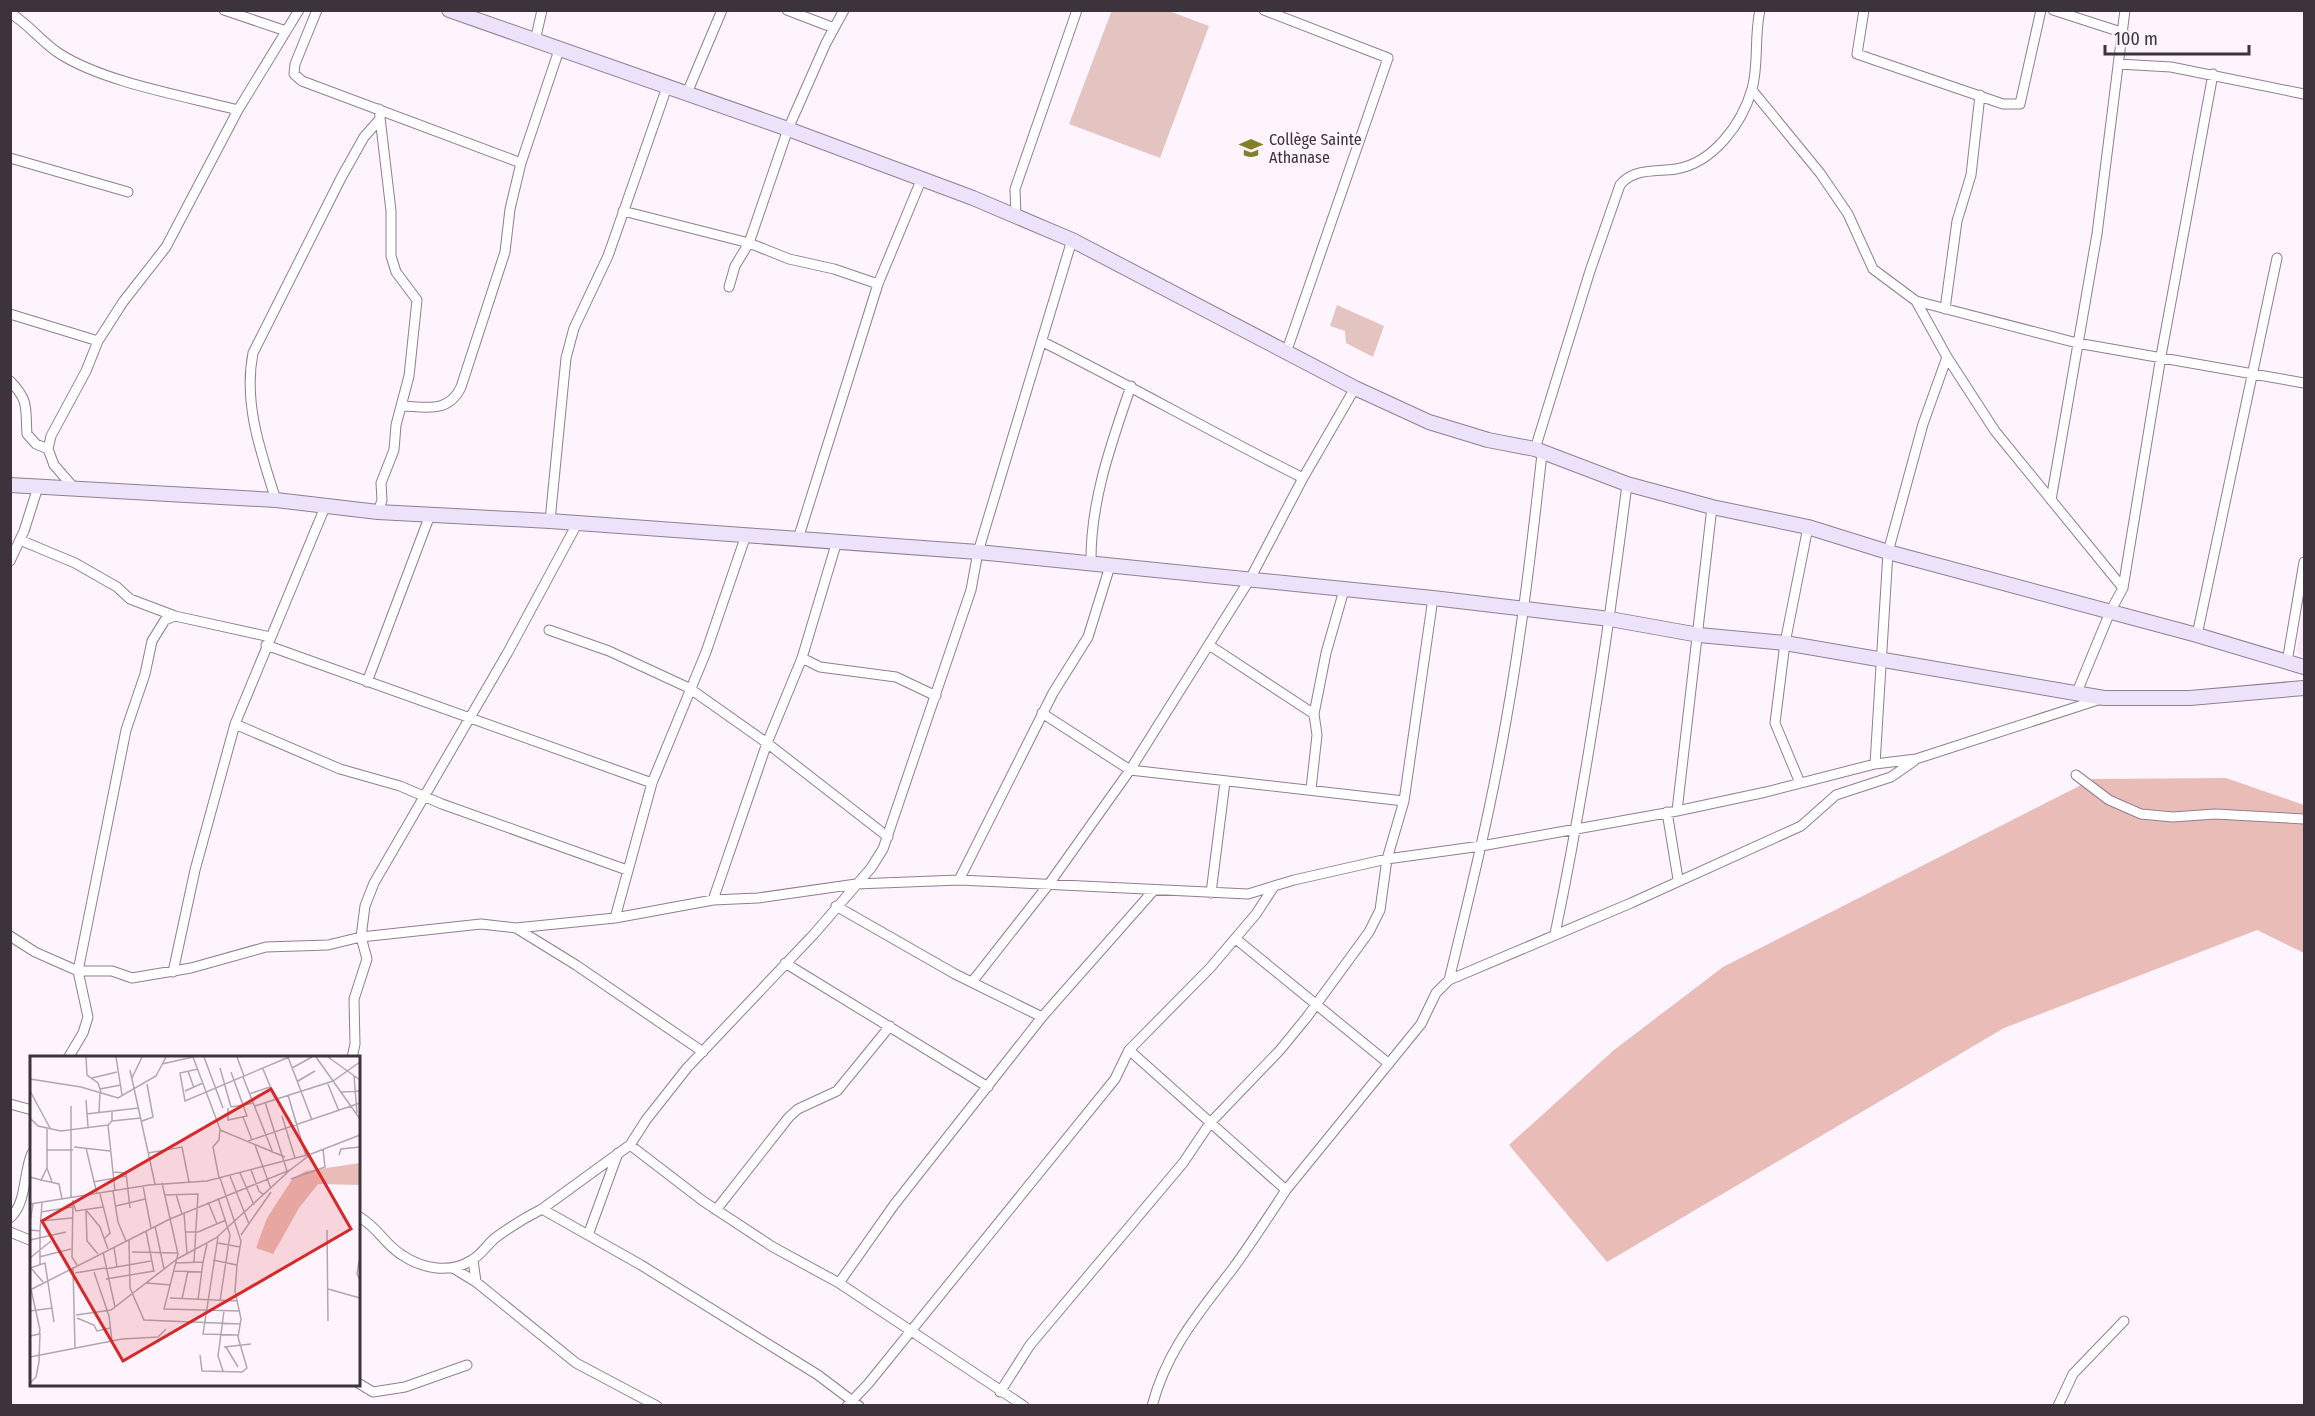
<svg xmlns="http://www.w3.org/2000/svg" width="2315" height="1416" viewBox="0 0 2315 1416" font-family="'Fira Sans Condensed',sans-serif">
<style>
.built{fill:#fce4fb}
.green{fill:#e3c4c1}
.forest{fill:#eabcb8}
.lines{fill:none;stroke-linecap:round;stroke-linejoin:round}
.street-casing{stroke:#937d91;stroke-width:11}
.secondary-casing{stroke:#937d91;stroke-width:16}
.street{stroke:#fff;stroke-width:9}
.secondary{stroke:#ece3fa;stroke-width:14}
.labels{text-anchor:middle;dominant-baseline:central;stroke-width:4.5;stroke-linejoin:round;paint-order:stroke}
.poi-label{font-size:16px;fill:#3c333c;stroke:#fef4fd;text-anchor:start}
.inset-road{fill:none;stroke:#b0a7b0;stroke-width:1.5}
.view{fill:#d62828;fill-opacity:0.15;stroke:#d62828;stroke-width:3}
.inset-edge{fill:none;stroke:#3c333c;stroke-width:3}
</style>
<rect width="100%" height="100%" fill="#fef4fd"/>
<path class="built" d="M2304 606V656L2299 655 2297 651Z"/>
<path class="green" d="M1112 10 1169 11 1209 26 1160 158 1069 124Z
M1337 305 1384 326 1373 357 1346 343 1345 331 1330 326Z"/>
<path class="forest" d="M2226 778 2304 805V953L2257 930 2004 1028 1607 1262 1509 1145 1614 1050 1723 967 2093 779Z"/>
<g class="lines">
<g class="street-casing">
<path id="street" d="M224 10 286 31
M317 10 295 64 294 74 302 81 521 163
M787 10 834 28
M1264 10 1388 58 1287 350
M1864 10 1857 54 2003 104H2020L2041 10
M2053 10 2124 33
M10 13C29 24 42 43 60 54 106 83 185 96 238 110
M535 41 542 10
M2118 64 2171 67 2304 94
M1752 90 1820 173 1848 214 1873 269 1916 301 1947 357 1995 431 2123 588
M687 93 722 10
M10 158 128 192
M623 211 749 243 789 259 834 269 878 284
M1016 217 1015 189 1077 10
M729 287 735 266 749 243 788 129 826 43 844 10
M1916 301 2077 343 2304 383
M1945 309 1957 221 1971 175 1980 95
M10 314 98 341
M10 381C30 401 25 409 27 434L36 444 48 449
M403 406C427 407 449 413 461 387L505 252 510 209 521 163 559 50
M1535 449 1590 271 1620 185C1633 168 1656 172 1676 169 1713 163 1742 124 1752 89 1759 64 1754 36 1760 10
M1303 478 1355 388
M76 490 54 465 48 449 51 436 86 371 98 341 123 302 166 247 238 110 299 10
M276 500C261 453 243 403 253 353L341 178 364 137 380 119
M2051 500 2097 234 2125 10
M378 512 382 500 381 483 394 450 396 425 409 376 417 300 396 272 391 256V211L379 109
M550 521 566 358 574 328 608 256 667 87
M798 539 878 284 922 178
M20 540 75 563 117 587 130 599 175 616 270 637
M10 561 24 531 38 487
M1091 564C1090 502 1111 444 1131 386
M549 630 609 651 689 688 767 743 888 837
M2197 635 2277 258
M266 645 652 783
M1209 645 1314 714
M802 658 820 667 896 677 936 696
M2287 662 2304 562
M367 682 430 515
M2077 692 2110 612 2123 588 2161 356 2213 74
M1042 713 1130 770 1404 801
M235 724 340 769 400 786 442 804 627 870
M1875 764 1888 552 1923 424 1947 357
M2076 775 2109 800 2141 814 2173 817 2215 814 2304 819
M1800 783 1775 723 1785 643 1808 527
M1311 789 1317 735 1314 714 1326 653 1344 590
M1677 811 1712 507
M1667 812 1678 879
M959 880 1053 693 1088 637 1110 566
M1211 893 1225 782
M713 900 767 743 802 658 837 541
M836 906 955 974 1042 1017 1154 890
M615 918 652 783 706 652 746 535
M516 928 576 965 703 1052
M1555 934C1586 785 1608 635 1627 484
M10 936 35 952 78 971H112L132 978 191 968 266 947 328 945 361 937 481 924 516 928 615 918 713 900 758 898 856 884 959 880 1248 894 1294 880 1387 859 1481 846 1677 811 1766 792 1875 764 1916 759 2101 699
M1236 939 1388 1063
M785 963 988 1087
M173 972 195 870 235 724 325 507
M1449 980C1470 894 1491 808 1506 721 1522 632 1532 543 1542 454
M972 982 1049 884 1130 770 1250 579 1303 478C1215 434 1131 386 1043 342
M1129 1050 1286 1190 1421 1024 1436 993 1449 980 1631 903 1801 826 1836 795 1891 777 1914 761
M68 1058 83 1033 88 1017 78 971 126 730 145 674 152 641 165 620 175 616
M352 1058 355 1044 354 999 367 959 361 937 365 906 374 883 508 652 577 524
M10 1104 32 1110
M630 1145 703 1201 773 1247 839 1283 1024 1406
M716 1210 789 1117 798 1109 837 1091 890 1026
M358 1216C379 1228 384 1244 402 1255 423 1269 450 1274 472 1260 481 1255 487 1245 495 1238 510 1227 526 1217 542 1209
M10 1218C27 1203 23 1173 32 1153
M10 1232 32 1241
M588 1235 618 1153
M473 1260 476 1282
M453 1268 476 1282 576 1363 657 1406
M839 1283 894 1205 1042 1017
M358 1383 373 1392 405 1387 467 1365
M1000 1392 1030 1345 1183 1163 1210 1123 1280 1050 1307 1017 1369 932 1380 910 1387 859 1404 801 1433 598
M847 1406 868 1384 1115 1079 1129 1050 1210 968 1256 914 1273 888
M859 1406 818 1375 641 1265 542 1209 630 1145 646 1120 687 1068 814 934 871 868 883 849 971 590 978 552 1072 240
M1152 1406C1167 1349 1200 1312 1234 1267 1252 1242 1269 1216 1286 1190
M2058 1406 2073 1374 2124 1321"/>
</g>
<g class="secondary-casing">
<path id="secondary" d="M449 10 788 129 973 198 1072 240 1355 388 1429 422 1488 440 1535 449 1627 484 1712 507 1808 527 1888 552 2197 635 2304 667
M10 485 276 500 378 512 550 521 978 552 1433 598 1610 619 1699 635 1785 643 2104 698H2190L2304 688"/>
</g>
<use href="#street" class="street"/>
<use href="#secondary" class="secondary"/>
</g>
<defs>
<g id="school-bare" transform="scale(1.8)"><path d="M0-5L7-2L0 1L-7-2ZM-4 1L0 2.5L4 1V4Q0 6-4 4Z" fill="#818029" stroke="#fef4fd" stroke-width="2.5" paint-order="stroke"/></g>
</defs>
<g fill-rule="evenodd">
<use href="#school-bare" x="1251" y="148"/>
</g>
<g class="labels">
<g class="poi-label">
<text x="1269" y="139">Collège Sainte<tspan x="1269" dy="18">Athanase</tspan></text>
</g>
</g>
<g transform="translate(30 1056)">
<rect width="330" height="330" fill="#fef4fd"/>
<path d="M330 107V129L288 128 269 152 243 198 226 192 237 162 263 122 276 115Z" fill="#eabcb8"/>
<path class="inset-road" d="M56 1 57 19 68 27 71 36M86 1 92 39M163 1 190 73 189 84 183 91 189 122M174 1 193 52M207 1 214 20M258 1 282 64M286 1 330 63M298 1 330 24M132 8 163 1M190 12 201 51M262 12 282 1M168 13 150 17 155 45 259 1M233 13 245 42M100 14 125 128M158 15 164 32M324 20 327 57M213 21 243 97M62 22 87 16M102 22 112 1M0 23 51 31 88 42 126 20 136 1M268 25 285 15M297 26 309 55M70 33 91 29M0 35 20 72M155 35 173 27M311 36 330 35M219 38 240 31M258 39 276 100M56 44 58 71M235 46 257 115M41 50V142M225 50 303 25 330 6M201 51 224 47M198 52V64L217 60 201 16M82 55V65L78 69 85 135M69 56 70 36M56 58 109 52M252 60 265 102M213 61 222 84M0 62 8 70 31 75 78 69M82 65 111 62M112 65 123 61 117 28M17 72V112L22 126M190 74 255 101M218 85 330 47M225 89 241 133M44 91 80 95M56 92 67 138M17 94H43M118 97 152 91 159 126M309 99 311 93 330 91M221 114 229 135 234 139M83 116 96 117 100 152M210 117 224 149M200 120 219 168M0 121 11 124 17 112M261 123 295 111 293 93M11 124 29 128 32 143M63 126 96 120M132 127 148 198 134 253 210 255M113 130 121 172M83 135 88 166 96 185M70 138 80 177 75 182M146 138 152 158M134 139 168 138 164 206M188 142 200 179 190 245M43 144 42 201 47 209M178 146 187 168M0 148 119 129 177 125 281 98 330 79M44 149 46 155 73 151M86 150 115 143M56 154 70 171 78 193M56 155 57 185 68 198M11 156 42 151M154 157 157 197M10 165 42 162M0 166 3 148M125 170 134 213M0 174 10 175 12 147M297 174 298 265M10 175V209M116 175 124 216M156 176H168L196 164M211 179 241 136M188 181 173 278 208 279M0 184 36 176M99 184 100 232 114 264 211 268M188 187 210 191M84 191 87 211M73 196 85 251M102 196 147 197M9 201 41 193M0 202 21 185M183 204 207 209 211 185 190 122M329 205 327 218 330 224M146 207 173 206 177 188M0 211 13 226M43 211 45 292M0 212 15 207 24 266M75 213 121 205M144 215 172 216M64 216 79 260 82 285M45 217 75 212M76 223 124 215M116 227 141 229M298 233 330 242M0 234 140 163 260 114 281 98M140 242 208 245M152 243 158 215M168 244 173 206M0 255 23 252M46 259 81 254 147 203 186 182 259 115M47 262 64 269 67 275 80 272M0 280 9 278 10 274 1 233M194 291 221 288M196 291 208 311M170 299 172 315 212 316 217 312 208 281 211 263 205 235 207 209M0 301 92 283 128 281 136 273M193 315 188 300 194 255M0 327 6 321 9 306 10 277"/>
<path class="view" d="M241 33 321 173 93 305 12 165Z"/>
<rect width="330" height="330" class="inset-edge"/>
</g>
<rect width="2315" height="1416" fill="none" stroke="#3c333c" stroke-width="24"/>
<path d="M2105 45v9h144v-9" fill="none" stroke="#3c333c" stroke-width="3"/>
<text x="2114" y="45" font-size="18" fill="#3c333c" stroke="#fef4fd" stroke-width="4.5" paint-order="stroke">100 m</text>
</svg>
